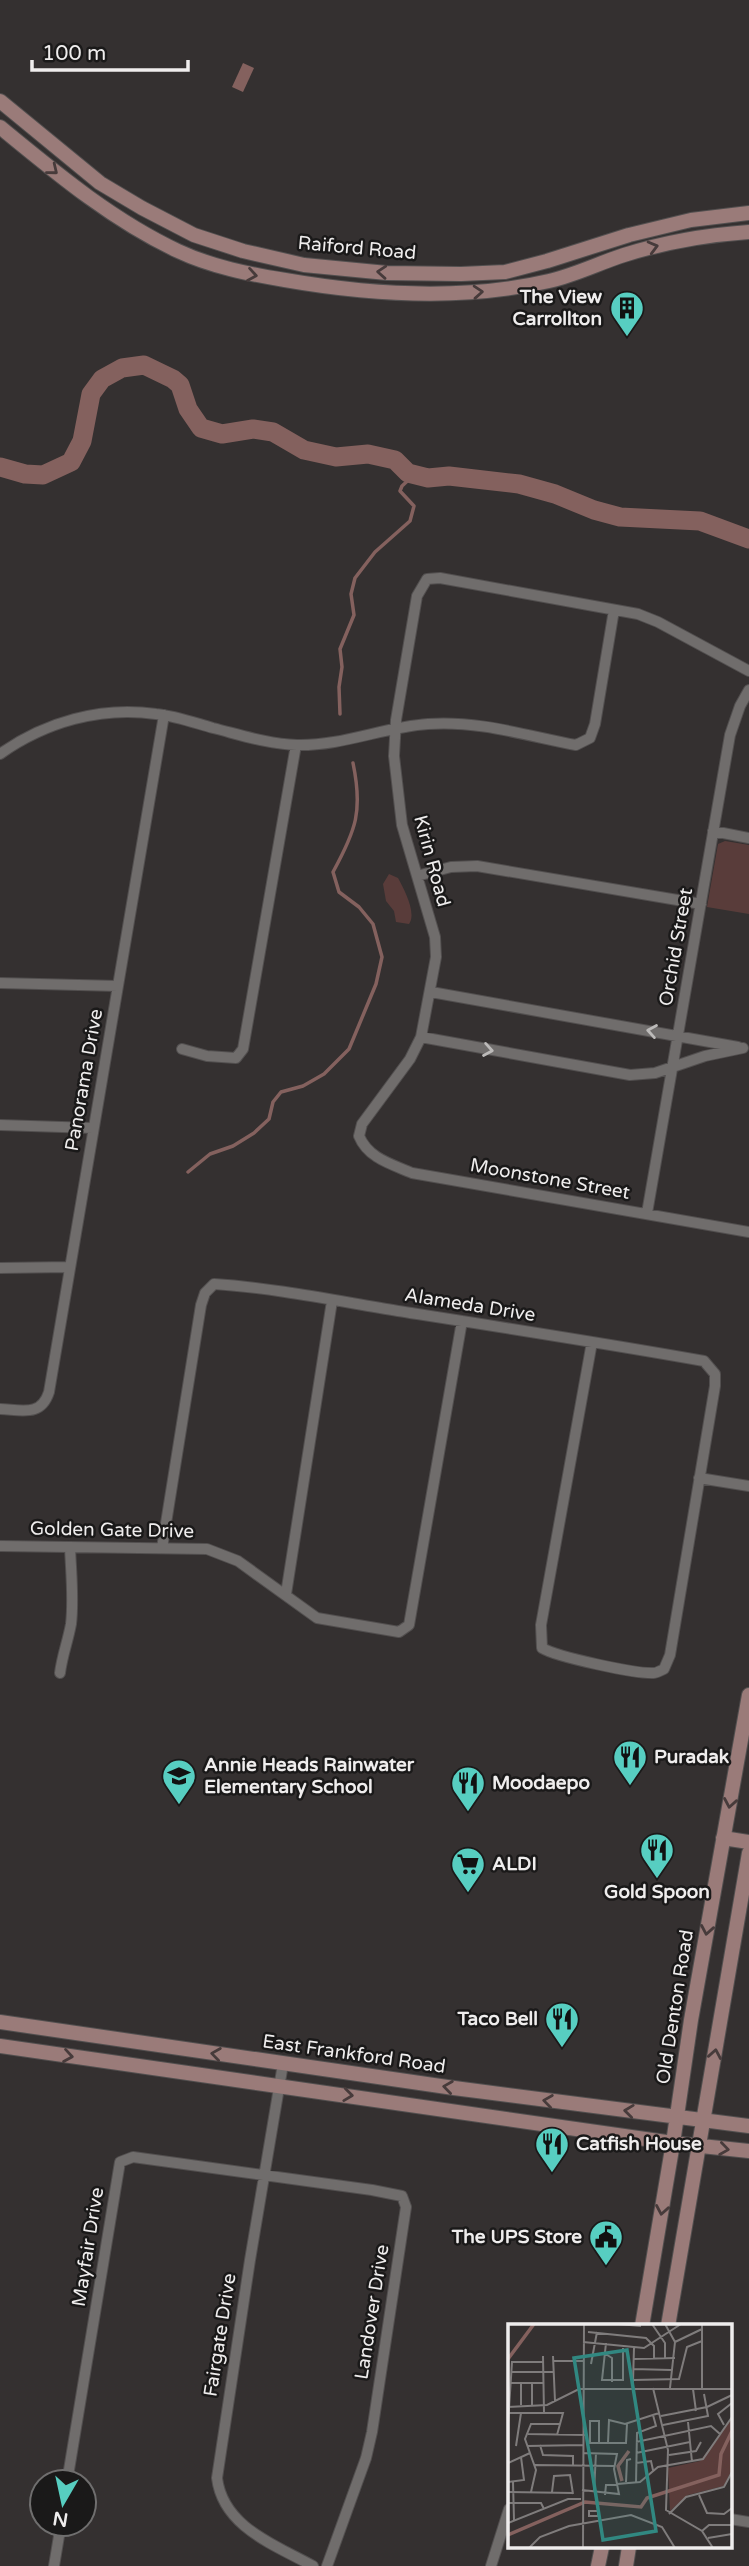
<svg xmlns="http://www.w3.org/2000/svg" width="749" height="2566" viewBox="0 0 749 2566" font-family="'Varela Round',sans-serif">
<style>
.green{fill:#593c3a}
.water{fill:#84615e}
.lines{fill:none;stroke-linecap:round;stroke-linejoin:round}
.stream{stroke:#84615e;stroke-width:3.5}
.river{stroke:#84615e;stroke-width:19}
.street-casing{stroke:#524f4f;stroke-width:12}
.secondary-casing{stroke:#524f4f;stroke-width:16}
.street{stroke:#706d6c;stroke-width:10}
.secondary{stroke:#9a7b79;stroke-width:14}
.oneway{stroke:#473b3b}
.oneway2{stroke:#bcbab9}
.labels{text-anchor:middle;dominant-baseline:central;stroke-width:5;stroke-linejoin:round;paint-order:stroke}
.street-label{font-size:19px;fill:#efeded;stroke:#1a1919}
.poi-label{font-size:19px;font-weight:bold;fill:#efeded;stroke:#1a1919;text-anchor:start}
.inset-river{fill:none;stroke:#84615e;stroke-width:3.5}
.inset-road{fill:none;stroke:#7f7c7c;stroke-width:2}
.view{fill:#318881;fill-opacity:0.15;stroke:#318881;stroke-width:3.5}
.inset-edge{fill:none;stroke:#efeded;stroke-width:3.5}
</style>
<rect width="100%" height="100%" fill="#343030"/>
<path class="green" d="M725 841 749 845V914L707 907 718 844Z
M389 874 398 878C404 889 417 913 409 924L396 922 394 911 386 901 383 884Z"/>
<path class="water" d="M243 63 254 68 243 92 232 87Z"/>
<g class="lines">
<path class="stream" d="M340 714 339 687 342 667 340 649 354 615 351 594 355 578 375 552 410 521 414 506 400 491 402 486 415 474
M188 1172 210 1154 233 1146 254 1133 269 1119 273 1102 281 1092 303 1086 324 1074 349 1049 376 984 382 957 373 924 359 907 339 892 333 872C356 830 363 811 353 763"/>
<path class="river" d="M0 467 25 474 43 475 71 462 82 441 91 394 102 379 122 368 144 365 173 379 180 385 188 409 201 428 222 434 253 429 273 432 304 450 336 457 368 454 395 460 408 473 428 478 449 476 519 484 555 494 594 510 620 517 700 521 749 539"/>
<g class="street-casing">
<path id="street" d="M749 671 658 622 638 614 440 578 427 579 417 596 396 720 394 756 402 825 435 937 436 957 421 1037 410 1059 362 1124 359 1136C368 1158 391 1164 412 1173L749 1232
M0 754C45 722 101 706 156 714 176 716 195 723 213 728 241 735 268 744 297 745 342 746 384 727 428 724 477 720 528 736 576 745L590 738 595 724 614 610
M713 831 749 838
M417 876 451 867 477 866 701 904
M0 983 118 986
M431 992 738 1047
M421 1037 630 1075 655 1073 705 1056 743 1048
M182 1049 207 1056 236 1058 243 1049 296 745
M0 1125 93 1128
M647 1213 730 735 740 706 749 690
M0 1268 69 1267
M0 1409C22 1410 41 1417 49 1392L164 715
M699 1478 749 1486
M0 1546 207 1549 238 1561 317 1618 399 1632 409 1625 462 1321
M162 1548 201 1305 205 1293 214 1284C276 1288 337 1301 398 1311 500 1327 603 1343 704 1361L715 1374V1386L670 1655 664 1669C662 1670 656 1673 654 1673 636 1674 557 1657 542 1648L541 1625 592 1342
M286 1594 332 1301
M60 1673C62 1656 68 1641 71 1624 74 1599 71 1573 70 1547
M283 2064 250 2260 217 2478C223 2527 275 2545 313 2566
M67 2482 120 2162 133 2157 372 2190 402 2196 406 2207 372 2432 366 2458 327 2566
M730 2519 749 2522
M54 2566 61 2524
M491 2566 509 2509"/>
</g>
<g class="secondary-casing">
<path id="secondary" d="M0 101 100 183 142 208 194 235 243 251 304 265 387 273 461 274 505 272 547 261 629 235 691 220 749 213
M0 127C56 173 112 220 178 251 212 267 249 274 285 280 371 295 463 301 549 281 575 275 599 263 624 255 665 242 706 235 749 232
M723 1838 749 1842
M0 2022 454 2088 749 2126
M0 2046 673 2143 749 2151
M642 2326 673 2143 691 2020 749 1695
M668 2326 749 1853
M598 2566 602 2547
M626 2566 629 2547"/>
</g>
<use href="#street" class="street"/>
<use href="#secondary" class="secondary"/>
</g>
<defs><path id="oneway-chevron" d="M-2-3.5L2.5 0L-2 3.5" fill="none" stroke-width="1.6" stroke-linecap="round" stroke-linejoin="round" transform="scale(1.75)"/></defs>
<g class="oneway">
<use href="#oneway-chevron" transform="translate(53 170) rotate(39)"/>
<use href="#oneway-chevron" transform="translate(653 247) rotate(-15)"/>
<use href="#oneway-chevron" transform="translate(382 272) rotate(-176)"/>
<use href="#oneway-chevron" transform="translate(252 275) rotate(10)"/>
<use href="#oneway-chevron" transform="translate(478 292) rotate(-4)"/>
<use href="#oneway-chevron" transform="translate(730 1803) rotate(100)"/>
<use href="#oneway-chevron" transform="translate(707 1930) rotate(100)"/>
<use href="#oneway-chevron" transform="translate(216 2054) rotate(-172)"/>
<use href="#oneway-chevron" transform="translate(715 2054) rotate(-80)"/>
<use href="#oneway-chevron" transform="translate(68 2056) rotate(9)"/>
<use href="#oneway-chevron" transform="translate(448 2087) rotate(-172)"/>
<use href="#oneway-chevron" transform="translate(348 2095) rotate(7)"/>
<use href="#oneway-chevron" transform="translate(548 2101) rotate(-172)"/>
<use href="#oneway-chevron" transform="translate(629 2111) rotate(-173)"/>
<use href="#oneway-chevron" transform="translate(724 2149) rotate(8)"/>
<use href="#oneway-chevron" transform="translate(662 2210) rotate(100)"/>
</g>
<g class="oneway2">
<use href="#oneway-chevron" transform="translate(652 1031) rotate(-170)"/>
<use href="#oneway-chevron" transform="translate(488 1050) rotate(10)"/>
</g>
<defs>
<g id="building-pin" transform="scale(1.75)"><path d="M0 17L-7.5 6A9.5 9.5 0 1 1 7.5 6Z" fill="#57cec1" stroke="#1a1919"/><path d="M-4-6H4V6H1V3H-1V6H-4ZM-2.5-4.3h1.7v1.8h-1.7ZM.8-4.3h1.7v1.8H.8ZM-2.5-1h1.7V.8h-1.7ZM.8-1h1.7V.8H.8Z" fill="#111"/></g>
<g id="restaurant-pin" transform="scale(1.75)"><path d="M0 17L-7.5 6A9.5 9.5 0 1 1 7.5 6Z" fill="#57cec1" stroke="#1a1919"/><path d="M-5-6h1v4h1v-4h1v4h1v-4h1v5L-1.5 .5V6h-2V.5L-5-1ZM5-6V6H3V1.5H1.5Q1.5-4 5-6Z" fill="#111"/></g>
<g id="school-pin" transform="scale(1.75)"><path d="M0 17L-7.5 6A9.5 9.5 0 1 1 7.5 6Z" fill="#57cec1" stroke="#1a1919"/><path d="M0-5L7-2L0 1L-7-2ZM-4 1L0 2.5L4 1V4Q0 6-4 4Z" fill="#111"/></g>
<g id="supermarket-pin" transform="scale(1.75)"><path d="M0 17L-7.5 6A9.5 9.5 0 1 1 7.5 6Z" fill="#57cec1" stroke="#1a1919"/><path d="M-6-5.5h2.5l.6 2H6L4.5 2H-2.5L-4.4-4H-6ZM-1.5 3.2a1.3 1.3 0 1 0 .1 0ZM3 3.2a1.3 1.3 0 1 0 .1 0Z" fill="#111"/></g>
<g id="civic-pin" transform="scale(1.75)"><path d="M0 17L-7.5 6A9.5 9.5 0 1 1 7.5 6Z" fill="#57cec1" stroke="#1a1919"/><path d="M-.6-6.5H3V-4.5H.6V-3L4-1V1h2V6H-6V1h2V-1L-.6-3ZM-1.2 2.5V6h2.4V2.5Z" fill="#111"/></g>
</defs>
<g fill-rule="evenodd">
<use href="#building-pin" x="627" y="308"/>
<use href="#restaurant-pin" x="630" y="1757"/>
<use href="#school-pin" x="179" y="1776"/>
<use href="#restaurant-pin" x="468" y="1783"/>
<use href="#restaurant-pin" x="657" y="1850"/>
<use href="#supermarket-pin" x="468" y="1864"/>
<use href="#restaurant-pin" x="562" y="2019"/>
<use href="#restaurant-pin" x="552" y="2144"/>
<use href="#civic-pin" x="606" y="2237"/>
</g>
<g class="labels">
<g class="street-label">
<text transform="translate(357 248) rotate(5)">Raiford Road</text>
<text transform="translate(432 861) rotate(75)">Kirin Road</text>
<text transform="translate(676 947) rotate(-80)">Orchid Street</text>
<text transform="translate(84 1080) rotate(-80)">Panorama Drive</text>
<text transform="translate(550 1179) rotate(10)">Moonstone Street</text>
<text transform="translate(470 1305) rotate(9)">Alameda Drive</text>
<text transform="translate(112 1530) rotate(1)">Golden Gate Drive</text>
<text transform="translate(675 2007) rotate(-81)">Old Denton Road</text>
<text transform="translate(354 2054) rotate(8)">East Frankford Road</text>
<text transform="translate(88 2247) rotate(-81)">Mayfair Drive</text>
<text transform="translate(372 2312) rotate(-81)">Landover Drive</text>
<text transform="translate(220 2335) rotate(-81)">Fairgate Drive</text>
</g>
<g class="poi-label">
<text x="602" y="297" text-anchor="end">The View<tspan x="602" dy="22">Carrollton</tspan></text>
<text x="654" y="1757">Puradak</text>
<text x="204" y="1765">Annie Heads Rainwater<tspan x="204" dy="22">Elementary School</tspan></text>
<text x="492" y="1783">Moodaepo</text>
<text x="492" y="1864">ALDI</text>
<text x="657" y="1892" text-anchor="middle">Gold Spoon</text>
<text x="538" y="2019" text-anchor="end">Taco Bell</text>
<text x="576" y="2144">Catfish House</text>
<text x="582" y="2237" text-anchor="end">The UPS Store</text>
</g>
</g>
<g transform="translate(508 2324)">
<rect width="224" height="224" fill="#343030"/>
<path d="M224 94V146L216 162 180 171 162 187 160 144 192 137Z" fill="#593c3a"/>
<path class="inset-river" d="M0 35 26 0M114 157 110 142 121 127M0 211 77 178 133 183 139 174 211 151 213 130 224 107"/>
<path class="inset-road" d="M110 0 133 2M144 0 157 19V34M157 0 167 18 162 64M80 8 138 14 146 22V35M75 18 136 24 173 0M167 18 194 5M98 19 94 56H115V24M96 29 104 34V58M35 32 36 89M45 32 47 77M126 35 167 34M46 37H75M83 40 89 8M125 45 163 46M3 48H45M125 56 171 55 179 23 194 17M125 58 126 24M2 59H35M145 64 160 126 158 186 194 207 205 224M185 65 188 87M194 65V0M13 81V59M24 81V59M0 83 39 81 71 65H224M1 89H55L49 111M153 92 199 83 224 71M180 98 184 138M0 100 4 38H35M155 101 200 92 196 70M216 101 210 90 224 79M20 110 78 111M128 118 203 102 212 110M91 119V97H82V119H118L119 100M100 119 101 96 117 100 151 89M32 121 35 131 65 132V141M8 122 13 89M19 122 75 121M128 129 182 118M161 131 188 127 193 118M0 139 22 129M128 139 143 137 145 146M27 141 106 142M0 158 16 156 13 133M5 158 6 196M118 158 119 136 123 135M128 159 129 109 148 102 145 91M74 166 111 170 106 145 109 130 75 129M0 168 65 169M23 168 28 146 17 115 23 100H52M44 168 46 152 62 151 65 170M86 168 88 129M97 171 98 161 132 158 150 143 195 135 224 93M191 171 199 189 216 190 224 184M0 179H33L36 185M90 187V192H81V187ZM161 190 178 173 216 163 224 148M0 199 60 175H73M194 207 201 201H224M200 214 224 210M21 224 32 213 61 202 123 191 154 203 167 224M75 224 76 0"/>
<path class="view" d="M119 26 148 207 95 216 66 34Z"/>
<rect width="224" height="224" class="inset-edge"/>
</g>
<g transform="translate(63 2503) rotate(189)"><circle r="33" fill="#1a1919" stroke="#6f6e6e" stroke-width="2"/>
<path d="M0-5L12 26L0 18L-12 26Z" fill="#57cec1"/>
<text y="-10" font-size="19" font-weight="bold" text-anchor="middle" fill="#efeded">N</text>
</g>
<path d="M32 60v10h156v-10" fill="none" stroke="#efeded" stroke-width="3.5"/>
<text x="42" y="60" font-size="21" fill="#efeded" stroke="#1a1919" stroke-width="5" paint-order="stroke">100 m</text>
</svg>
